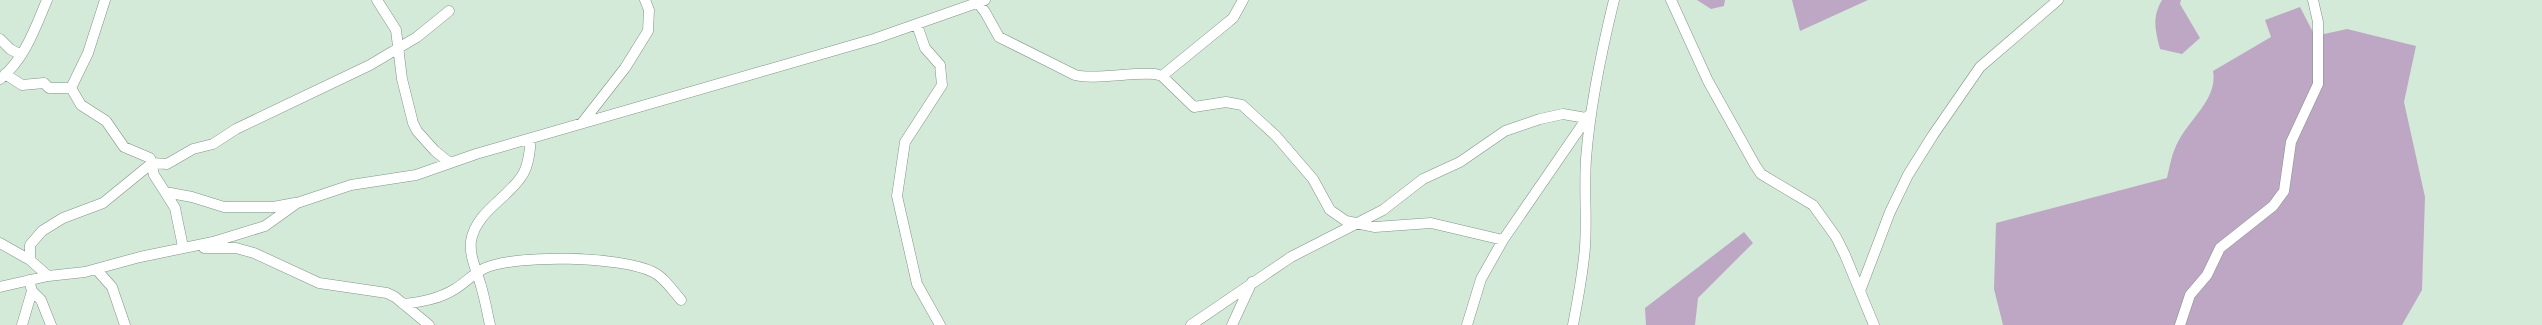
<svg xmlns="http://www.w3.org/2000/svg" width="2542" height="325" viewBox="0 0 2542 325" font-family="'PT Sans Narrow',sans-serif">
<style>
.green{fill:#bda7c4}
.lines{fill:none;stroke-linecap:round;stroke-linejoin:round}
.street-casing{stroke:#809585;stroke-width:11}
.street{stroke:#fff;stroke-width:10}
</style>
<rect width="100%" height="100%" fill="#d3ead8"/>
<path class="green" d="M1697 0H1725L1724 6 1711 9Z
M1792 0H1868L1800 31Z
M2162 0H2181L2180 4 2200 38 2182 54 2160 49C2155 30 2152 17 2162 0Z
M2300 7 2315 36 2347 29 2416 46 2404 102 2425 197 2422 290 2402 325H2003L1994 289 1996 223 2167 178C2170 165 2172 152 2179 140 2191 118 2218 98 2213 71L2271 37 2265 20Z
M1744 232 1753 243 1698 298 1695 325H1646L1645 308Z"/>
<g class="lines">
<g class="street-casing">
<path id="street" d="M377 0 396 30 402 79 413 123 417 131 435 151 450 163
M1671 0 1708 81 1755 165 1761 174 1813 205 1836 237 1845 255 1874 325
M978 3 985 12 999 37 1075 75C1093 80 1132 72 1155 74L1162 76 1194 107 1226 102 1242 105 1276 136 1313 179 1330 210 1346 221 1375 227 1431 223 1503 240
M917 25 925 48 940 65 942 85 905 142 897 196 917 284 940 325
M0 39 10 49 21 55
M5 74 22 85 44 83 49 88H71L81 105 106 121 124 147 150 158 154 175 165 192 192 197 224 207H273L295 203
M1162 76 1227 23 1233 18 1243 0
M0 79C25 59 35 28 47 0
M71 88 88 53 105 0
M582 123 625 68 648 31 649 10 645 0
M165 192 175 208 183 247H188
M0 243 30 260 48 276
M204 248H236L254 253 319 283 387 293 395 297 429 325
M30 260V245L42 231 63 218 103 203 152 163 167 164 193 149 213 144 236 129 370 65 417 37 449 11
M96 269 112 287 125 325
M0 287 48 276 85 272 140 257 213 242 265 226 297 203 351 185 416 175 476 154 874 39 985 0
M32 291 41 300 51 325
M1860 291 1890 212 1908 175 1933 135 1980 67 2058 0
M403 304C421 302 439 299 455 289 465 283 474 273 485 268 518 254 620 256 653 272 664 277 673 291 681 300
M22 325 32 291 29 280
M490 325C487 312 485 299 481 286 477 271 469 256 471 241 476 211 509 198 523 174 529 164 530 149 531 138
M1191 325 1291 257 1383 210 1423 179 1460 162 1505 131 1540 119 1563 114 1586 118
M1232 325 1252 282
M1467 325 1481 279 1503 240 1589 115
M1573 325C1578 299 1583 273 1585 247 1587 218 1584 188 1586 159 1590 105 1601 53 1614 0
M2180 325 2190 295 2207 275 2220 248 2273 206 2284 191 2291 142 2318 84V22L2313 0"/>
</g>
<use href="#street" class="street"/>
</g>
</svg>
